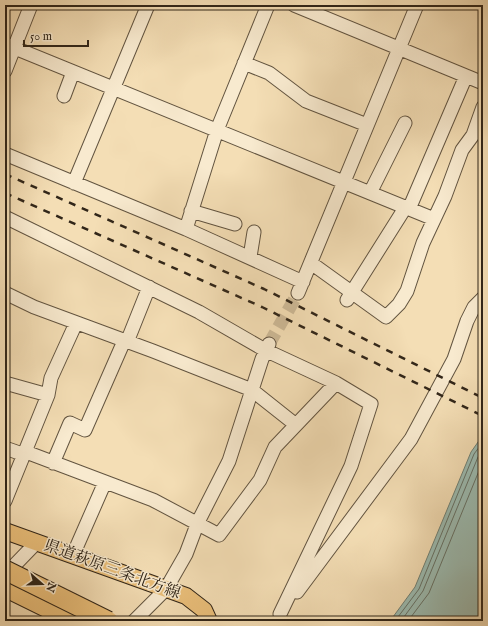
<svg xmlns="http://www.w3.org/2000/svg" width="488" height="626" viewBox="0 0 488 626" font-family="'IM FELL English','Noto Serif JP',serif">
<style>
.water{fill:#9cbcb2;stroke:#718075}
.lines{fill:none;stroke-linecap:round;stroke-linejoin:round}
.shore{stroke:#667166;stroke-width:1}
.minor-tunnel{stroke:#cdb996;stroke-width:13;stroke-dasharray:13 6;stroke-linecap:butt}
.minor-casing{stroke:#625440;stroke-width:15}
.major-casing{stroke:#312619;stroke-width:18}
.highway-casing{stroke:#312619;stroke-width:21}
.minor{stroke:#f8eacf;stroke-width:13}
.major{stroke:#eabf7a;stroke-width:16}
.highway{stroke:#eabf7a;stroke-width:19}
.rail{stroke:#312619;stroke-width:2.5;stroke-dasharray:7 7;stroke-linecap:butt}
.highway-bridge-casing{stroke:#312619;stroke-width:21;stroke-linecap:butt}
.highway-bridge{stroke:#eabf7a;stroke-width:19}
.labels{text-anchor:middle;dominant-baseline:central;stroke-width:3;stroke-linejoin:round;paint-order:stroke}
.street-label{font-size:16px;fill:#312619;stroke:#f8eacf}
</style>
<rect width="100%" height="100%" fill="#f4deb5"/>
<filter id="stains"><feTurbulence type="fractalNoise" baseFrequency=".005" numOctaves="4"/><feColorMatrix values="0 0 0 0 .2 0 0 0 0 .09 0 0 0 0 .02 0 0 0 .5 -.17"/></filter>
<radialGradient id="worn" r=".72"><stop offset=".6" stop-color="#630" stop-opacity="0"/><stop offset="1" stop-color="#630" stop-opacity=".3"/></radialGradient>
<path class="water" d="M483 435V621H390L415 587 471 452Z"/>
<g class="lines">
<path class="shore" d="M395 621 419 589 474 454 483 442
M401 621 423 591 478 457 483 450
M408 621 429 593 483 461"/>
<path class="minor-tunnel" d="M269 344 298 293"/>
<g class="minor-casing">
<path id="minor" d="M294 5 483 83
M5 44 434 219
M244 63 269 73 306 101 367 125
M5 71 31 5
M64 96 73 72
M5 154 186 229 303 282
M74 183 148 5
M370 193 405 123
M409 209 466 76
M191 211 235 224
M5 217 199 312 265 350 336 383 371 404 351 466 280 614
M186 229 217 130 268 5
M250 257 254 232
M311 263 386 317 399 304 407 291 423 243 445 196 462 150 473 135 483 107
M5 293 34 307 153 351 252 390 296 425
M298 293 417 5
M347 300 405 208
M127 342 149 287
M5 383 48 395
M5 448 25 455
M26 452 153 500 219 535 260 480 275 447 336 383
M53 463 70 423 85 430 124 341
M5 501 48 395 51 378 76 323
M73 555 105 482
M5 575 37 542
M297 592 411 439 454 359 467 321 474 307 483 298
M134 621 166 589 186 554 198 522 229 461 262 359 269 344"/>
</g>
<g class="major-casing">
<path id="major" d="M5 531 186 596 204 610 209 621"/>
</g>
<g class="highway-casing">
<path id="highway" d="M5 587 74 621"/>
</g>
<use href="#minor" class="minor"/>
<use href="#major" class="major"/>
<use href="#highway" class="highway"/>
<path class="rail" d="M5 174 264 289 483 398
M5 193 262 307 483 416"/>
<g class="highway-bridge-casing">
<path id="highway-bridge" d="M5 570 108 621"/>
</g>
<use href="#highway-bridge" class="highway-bridge"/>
</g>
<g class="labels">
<g class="street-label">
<text transform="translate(112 570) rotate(20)">県道萩原三条北方線</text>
</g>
</g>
<rect width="488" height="626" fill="none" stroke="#f4deb5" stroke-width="20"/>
<rect x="6" y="6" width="476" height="614" fill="none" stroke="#312619" stroke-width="2"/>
<rect x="10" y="10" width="468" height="606" fill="none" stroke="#312619"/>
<g transform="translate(42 584) rotate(110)" stroke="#f8eacf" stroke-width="3" paint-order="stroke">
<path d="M0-3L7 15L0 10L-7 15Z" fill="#312619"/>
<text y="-6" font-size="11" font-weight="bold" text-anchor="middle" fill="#312619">N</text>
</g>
<path d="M24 40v6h64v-6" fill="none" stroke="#312619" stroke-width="2"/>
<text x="30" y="40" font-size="12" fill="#312619" stroke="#f8eacf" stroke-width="3" paint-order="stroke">50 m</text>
<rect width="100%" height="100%" filter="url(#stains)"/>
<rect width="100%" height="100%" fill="url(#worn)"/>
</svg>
